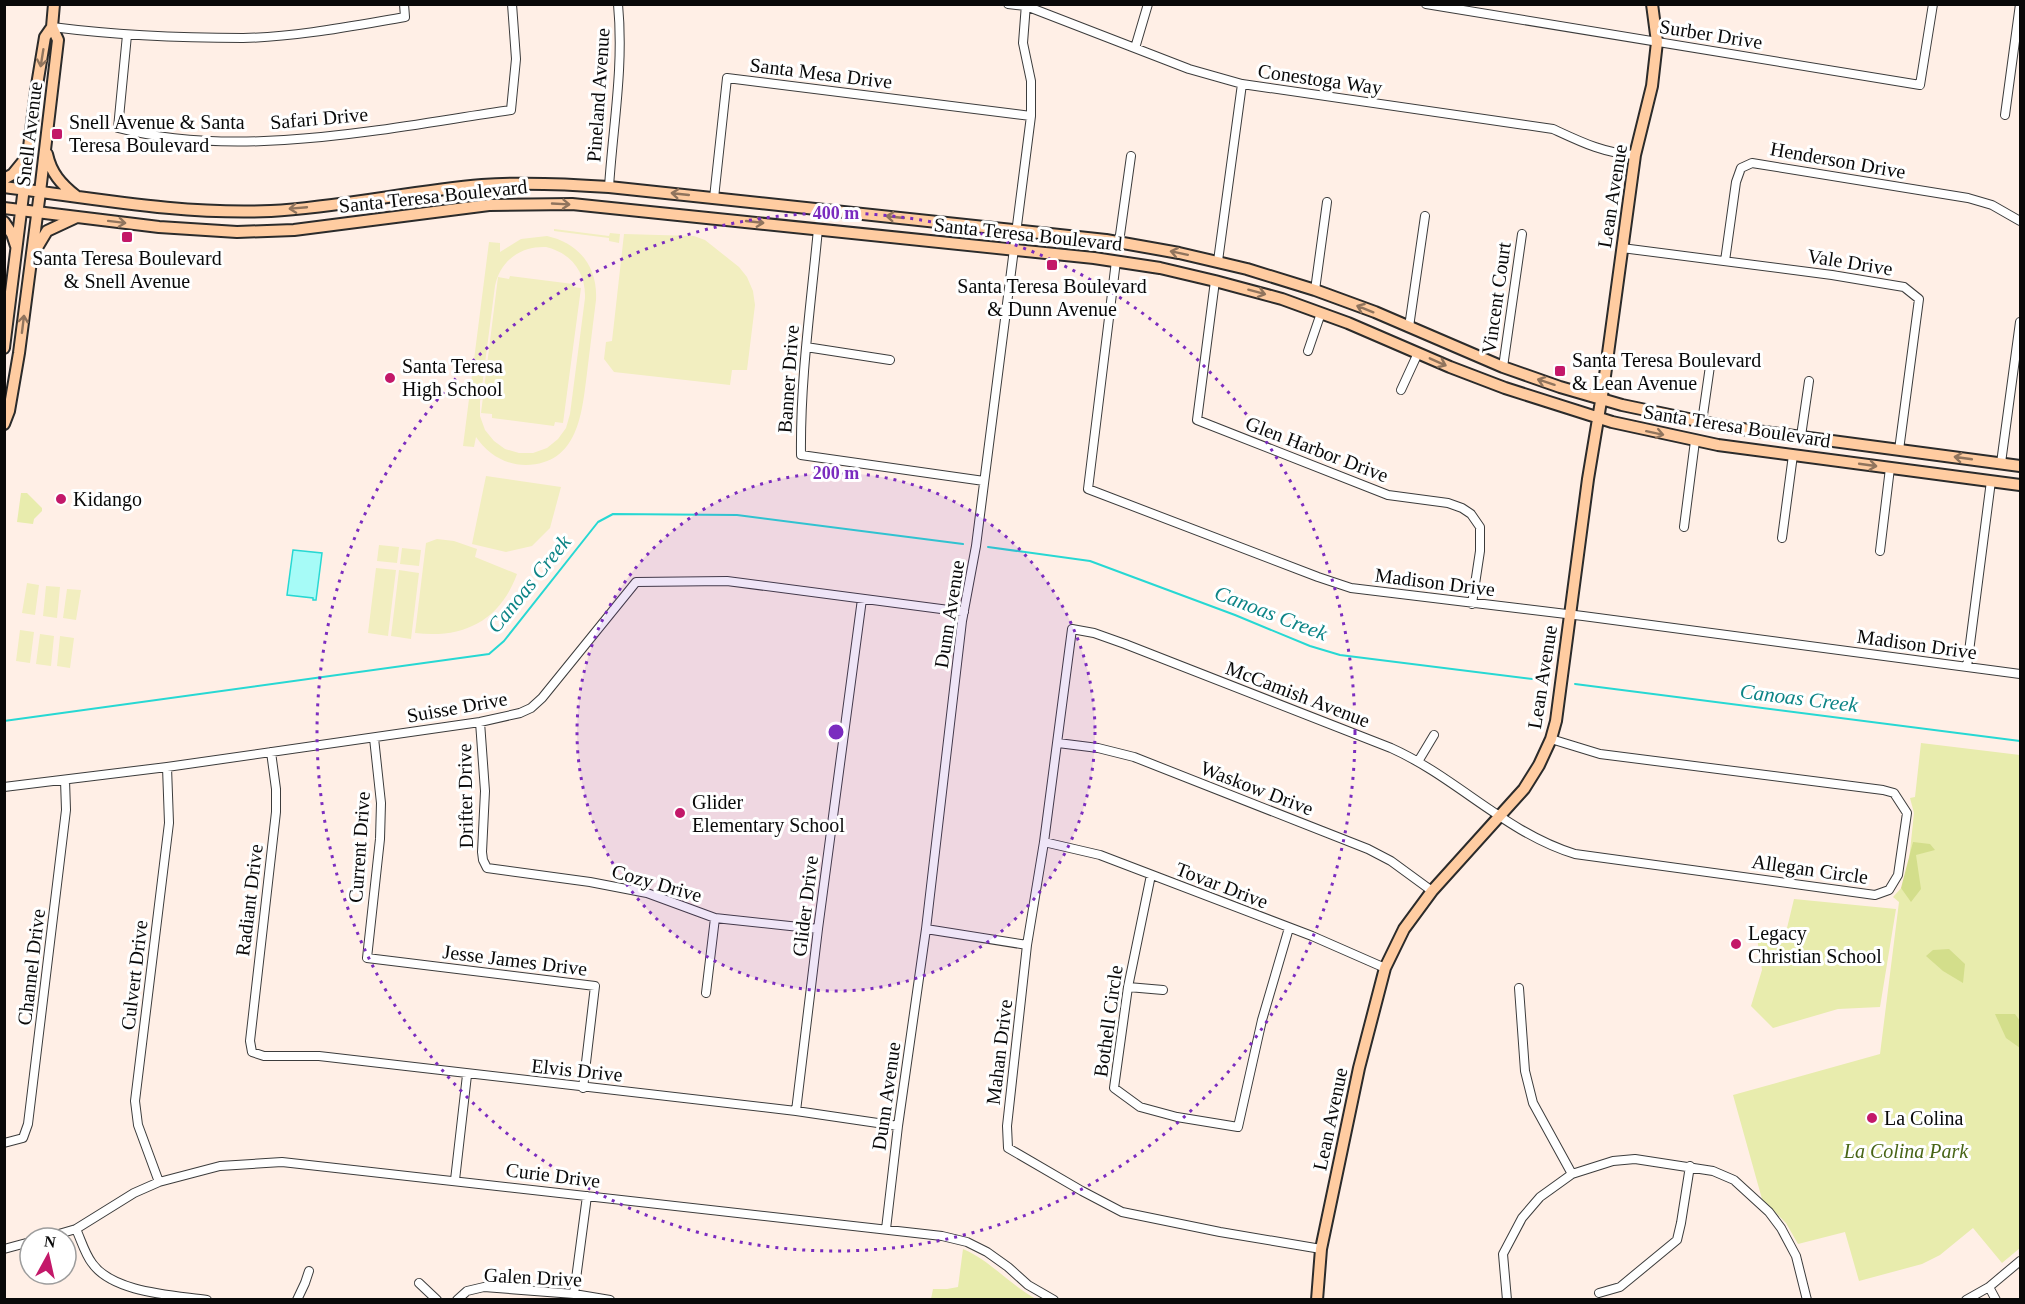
<svg xmlns="http://www.w3.org/2000/svg" width="2025" height="1304" viewBox="0 0 2025 1304" font-family="'Times New Roman',serif">
<style>
.green{fill:#e8ecad}
.forest{fill:#d3de8b}
.pitch{fill:#f2eec0;fill-rule:evenodd}
.water{fill:#a6fbf7;stroke:#27d8d3;stroke-width:1.5}
.lines{fill:none;stroke-linecap:round;stroke-linejoin:round}
.stream{stroke:#27d8d3;stroke-width:2}
.street-casing{stroke:#3c3c3c;stroke-width:10}
.secondary-casing{stroke:#2b2b2b;stroke-width:14}
.street{stroke:#fff;stroke-width:8}
.secondary{stroke:#ffcca1;stroke-width:10}
.oneway{stroke:#90745d}
.ring{fill:none;stroke:#7b2cbf;stroke-width:3;stroke-dasharray:3 6}
.poi-dot{fill:#c31869;stroke:#fff;stroke-width:2}
.labels{text-anchor:middle;dominant-baseline:central;stroke-width:6;stroke-linejoin:round;paint-order:stroke}
.street-label{font-size:20px;fill:#090909;stroke:#fff}
.poi-label{font-size:20px;fill:#090909;stroke:#fff;text-anchor:start}
.park-label{font-size:20px;font-style:italic;fill:#486516;stroke:#fff}
.water-label{font-size:21px;font-style:italic;fill:#0c8486;stroke:#fff}
.centre{fill:#7b2cbf;stroke:#fff;stroke-width:3}
.ring-label{font-size:18px;text-anchor:middle;font-weight:bold;fill:#7b2cbf;stroke:#fff;stroke-width:6;stroke-linejoin:round;paint-order:stroke}
</style>
<rect width="100%" height="100%" fill="#ffefe6"/>
<path class="green" d="M21 493H27L42 508V511L34 519 33 524 17 522Z
M1921 743 2020 755V1248L2002 1263 1973 1228 1940 1255 1922 1264 1859 1281 1845 1232 1798 1244 1786 1223 1762 1199 1733 1095 1880 1054 1899 902 1893 897 1903 886 1908 870 1914 813 1910 798 1915 797Z
M1794 899 1896 909 1880 1007 1838 1009 1773 1028 1751 1006 1762 970 1757 938 1787 928Z
M963 1249C991 1261 1010 1285 1036 1299H931L933 1289H947L958 1287Z"/>
<path class="forest" d="M1913 842 1930 844 1935 850 1916 855 1921 889 1911 902 1901 888Z
M1949 949 1965 964 1963 983 1943 971 1926 956 1933 950Z
M1995 1014H2015L2020 1021V1048L2006 1038Z"/>
<path class="pitch" d="M554 229 609 236 610 233 620 234 619 243 609 241V238L554 231Z
M624 234 694 236 705 240 739 267 747 277 753 291 755 305 747 370H732L730 385 614 372 604 359 606 342 612 341Z
M547 236C579 243 598 267 596 300 593 324 590 348 587 373 582 412 579 464 526 465 504 465 487 453 476 437L474 447 463 446 489 242 500 243V252L521 239ZM546 247C571 253 586 272 585 298L570 414 566 428 558 439 547 448 533 453H519L505 449 494 441 485 430 480 416V402L495 286C500 261 520 246 546 247Z
M510 276 573 284V287L581 288 563 423 555 422 554 426 492 418V414L481 413 498 277 509 279Z
M486 476 561 487 550 528 532 546 506 552 472 544Z
M437 539 454 541 477 549 475 557 517 574C500 621 463 639 415 633L426 543Z
M379 545 399 547 397 563 377 561Z
M402 548 421 550 419 566 400 564Z
M376 568 396 570 388 636 368 633Z
M399 570 419 573 411 639 391 636Z
M27 583 39 585 35 615 22 613Z
M46 586 60 587 57 618 43 616Z
M67 589 81 590 76 620 63 618Z
M20 630 34 632 30 663 16 661Z
M40 634 54 636 51 666 36 664Z
M60 636 74 638 70 668 57 666Z"/>
<path class="water" d="M293 550 322 553 316 600H313V598L287 595Z"/>
<g class="lines">
<path class="stream" d="M988 547 1090 561 1235 615 1310 646 1340 655 1549 681
M1575 684 2020 741
M4 721 489 654 504 641 598 522 613 514 737 515 963 544"/>
<g class="street-casing">
<path id="street" d="M1008 4 1026 6 1189 69 1242 84 1553 129C1579 141 1605 154 1635 155
M1426 4 1920 85 1933 4
M52 27C115 35 179 38 243 38 297 37 352 26 405 17L404 4
M127 35 118 128C241 160 387 128 511 110L516 59 512 4
M1135 48 1148 4
M2005 115 2020 4
M609 187C613 125 624 67 618 4
M714 198 727 78 1031 116
M818 229C811 304 800 380 801 455L984 481
M1119 242 1131 156
M1622 248 1832 275 1904 287 1919 299 1899 450
M1116 261 1088 489 1318 577 1351 588 1583 616 2020 674
M1218 261 1242 84
M1725 261 1736 182 1741 168 1752 163 1968 198 1992 205 2020 221
M1215 281 1197 420 1388 495 1448 503 1462 508 1471 514 1480 527V551L1472 604
M1315 290 1327 202
M1409 327 1425 216
M806 347 890 360
M1308 351 1321 313
M1503 367 1522 234
M1401 390 1418 353
M1702 422 1710 366
M1801 436 1809 381
M2001 463 2020 322
M1684 527 1695 441
M1782 538 1793 455
M1880 551 1890 468
M1967 667 1991 481
M480 722 485 791 482 852 483 860 487 868 590 882 647 893 715 918 818 929
M374 738 381 803 380 839 367 958 595 986 583 1088
M1058 743 1098 748 1134 757 1368 849 1391 861 1432 891
M271 752 276 789V812L250 1041 252 1052 264 1056H319L796 1111 898 1126
M1419 760 1434 735
M4 787 167 767 480 722 520 713 531 708 542 698 636 582 727 581 964 612
M1044 842 1100 855 1312 936 1385 968
M1151 875 1128 987 1114 1088 1140 1107 1177 1117 1238 1127 1262 1020 1289 928
M926 929 1027 945
M1128 987 1163 990
M1519 988 1525 1071 1533 1103 1572 1174
M706 993 715 918
M796 1111 818 929 862 599
M4 1143 23 1138 28 1124 66 810 65 780
M455 1180 467 1075
M159 1182 138 1125 135 1101 169 823 167 767
M76 1229C81 1240 85 1254 92 1263 113 1293 173 1295 207 1300
M886 1229 898 1126 926 929 962 621 976 546 1031 116V81L1023 43 1026 4
M45 1238 76 1229 134 1193 159 1182 220 1166 282 1162 942 1236 967 1242 987 1252 1008 1267 1028 1285 1054 1300
M4 1249 30 1242
M1321 1249 1220 1232 1122 1212 1082 1191 1008 1148 1007 1126 1027 945 1044 842 1072 629 1094 633 1125 644 1391 748C1456 777 1506 833 1575 854L1875 895 1889 890 1898 875 1907 813 1894 793 1883 790 1600 754 1551 739
M419 1283 437 1300
M1989 1287 1996 1300
M1599 1293 1620 1287 1677 1240 1681 1223 1690 1166
M574 1294 587 1196
M297 1300 305 1283 309 1271
M457 1300 467 1291 484 1287 574 1294 610 1300
M1507 1300 1503 1254 1522 1218 1540 1197 1572 1174 1613 1161 1635 1159 1713 1171 1734 1180 1769 1212 1781 1228 1796 1256 1807 1300
M1966 1300 1989 1287 2020 1261"/>
</g>
<g class="secondary-casing">
<path id="secondary" d="M47 154C51 173 61 184 76 196
M4 179 13 174 26 158
M4 187C93 198 181 215 271 211 342 207 411 191 482 185 525 182 567 184 609 187L1106 240 1179 253 1247 269 1315 290 1375 312 1503 367 1560 387 1622 405 1727 427 2020 466
M4 208 159 227 237 232 294 230 489 205 572 204 1094 258 1160 268 1215 281 1282 299 1348 323 1450 367 1505 388 1612 422 1718 445 2020 485
M4 222 12 234 16 246
M35 251 47 231 77 217
M4 348 36 91 45 37 52 27 54 4
M4 424 9 411 19 353 40 192 58 40 52 27
M1317 1300 1321 1249 1359 1068 1385 968 1404 929 1432 891 1524 789 1539 765 1551 739 1556 721 1588 479 1604 383 1635 155 1652 86 1657 42 1652 4"/>
</g>
<use href="#street" class="street"/>
<use href="#secondary" class="secondary"/>
</g>
<defs><path id="oneway-shaft" d="M-6 0H5M1.5-3L5.5 0L1.5 3" fill="none" stroke-width="1.6" stroke-linecap="round" stroke-linejoin="round" transform="scale(1.5)"/></defs>
<g class="oneway">
<use href="#oneway-shaft" transform="translate(42 58) rotate(99)"/>
<use href="#oneway-shaft" transform="translate(680 194) rotate(-174)"/>
<use href="#oneway-shaft" transform="translate(561 204) rotate(3)"/>
<use href="#oneway-shaft" transform="translate(298 208) rotate(175)"/>
<use href="#oneway-shaft" transform="translate(895 217) rotate(-174)"/>
<use href="#oneway-shaft" transform="translate(117 222) rotate(7)"/>
<use href="#oneway-shaft" transform="translate(755 222) rotate(6)"/>
<use href="#oneway-shaft" transform="translate(1179 253) rotate(-168)"/>
<use href="#oneway-shaft" transform="translate(1257 292) rotate(15)"/>
<use href="#oneway-shaft" transform="translate(1365 309) rotate(-158)"/>
<use href="#oneway-shaft" transform="translate(23 324) rotate(-83)"/>
<use href="#oneway-shaft" transform="translate(1438 362) rotate(24)"/>
<use href="#oneway-shaft" transform="translate(1546 382) rotate(-162)"/>
<use href="#oneway-shaft" transform="translate(1655 433) rotate(12)"/>
<use href="#oneway-shaft" transform="translate(1963 458) rotate(-172)"/>
<use href="#oneway-shaft" transform="translate(1868 465) rotate(8)"/>
</g>
<circle cx="836" cy="732" r="259" fill="#7b2cbf" fill-opacity=".12"/>
<g class="ring">
<circle cx="836" cy="732" r="259"/>
<circle cx="836" cy="732" r="519"/>
</g>
<g class="poi-dot">
<rect x="51" y="128" width="12" height="12" rx="3"/>
<rect x="121" y="231" width="12" height="12" rx="3"/>
<rect x="1046" y="259" width="12" height="12" rx="3"/>
<rect x="1554" y="365" width="12" height="12" rx="3"/>
<circle cx="390" cy="378" r="6"/>
<circle cx="61" cy="499" r="6"/>
<circle cx="680" cy="813" r="6"/>
<circle cx="1736" cy="944" r="6"/>
<circle cx="1872" cy="1118" r="6"/>
</g>
<g class="labels">
<g class="street-label">
<text transform="translate(1711 34) rotate(9)">Surber Drive</text>
<text transform="translate(821 73) rotate(7)">Santa Mesa Drive</text>
<text transform="translate(1320 79) rotate(8)">Conestoga Way</text>
<text transform="translate(598 95) rotate(-86)">Pineland Avenue</text>
<text transform="translate(319 118) rotate(-5)">Safari Drive</text>
<text transform="translate(29 134) rotate(-83)">Snell Avenue</text>
<text transform="translate(1838 160) rotate(10)">Henderson Drive</text>
<text transform="translate(433 196) rotate(-6)">Santa Teresa Boulevard</text>
<text transform="translate(1612 196) rotate(-81)">Lean Avenue</text>
<text transform="translate(1028 234) rotate(6)">Santa Teresa Boulevard</text>
<text transform="translate(1850 262) rotate(9)">Vale Drive</text>
<text transform="translate(1496 298) rotate(-82)">Vincent Court</text>
<text transform="translate(788 379) rotate(-86)">Banner Drive</text>
<text transform="translate(1737 426) rotate(9)">Santa Teresa Boulevard</text>
<text transform="translate(1317 449) rotate(21)">Glen Harbor Drive</text>
<text transform="translate(1435 582) rotate(7)">Madison Drive</text>
<text transform="translate(949 614) rotate(-81)">Dunn Avenue</text>
<text transform="translate(1917 644) rotate(8)">Madison Drive</text>
<text transform="translate(1542 677) rotate(-81)">Lean Avenue</text>
<text transform="translate(1298 694) rotate(21)">McCamish Avenue</text>
<text transform="translate(457 707) rotate(-10)">Suisse Drive</text>
<text transform="translate(1257 788) rotate(21)">Waskow Drive</text>
<text transform="translate(465 796) rotate(-91)">Drifter Drive</text>
<text transform="translate(359 847) rotate(-86)">Current Drive</text>
<text transform="translate(1810 869) rotate(8)">Allegan Circle</text>
<text transform="translate(657 883) rotate(16)">Cozy Drive</text>
<text transform="translate(1222 885) rotate(21)">Tovar Drive</text>
<text transform="translate(249 900) rotate(-83)">Radiant Drive</text>
<text transform="translate(805 906) rotate(-83)">Glider Drive</text>
<text transform="translate(515 960) rotate(7)">Jesse James Drive</text>
<text transform="translate(31 967) rotate(-83)">Channel Drive</text>
<text transform="translate(134 975) rotate(-83)">Culvert Drive</text>
<text transform="translate(1108 1021) rotate(-82)">Bothell Circle</text>
<text transform="translate(999 1052) rotate(-83)">Mahan Drive</text>
<text transform="translate(577 1070) rotate(6)">Elvis Drive</text>
<text transform="translate(886 1096) rotate(-82)">Dunn Avenue</text>
<text transform="translate(1330 1119) rotate(-78)">Lean Avenue</text>
<text transform="translate(553 1175) rotate(7)">Curie Drive</text>
<text transform="translate(533 1277) rotate(3)">Galen Drive</text>
</g>
<g class="poi-label">
<text x="69" y="122">Snell Avenue &amp; Santa<tspan x="69" dy="23">Teresa Boulevard</tspan></text>
<text x="127" y="258" text-anchor="middle">Santa Teresa Boulevard<tspan x="127" dy="23">&amp; Snell Avenue</tspan></text>
<text x="1052" y="286" text-anchor="middle">Santa Teresa Boulevard<tspan x="1052" dy="23">&amp; Dunn Avenue</tspan></text>
<text x="1572" y="360">Santa Teresa Boulevard<tspan x="1572" dy="23">&amp; Lean Avenue</tspan></text>
<text x="402" y="366">Santa Teresa<tspan x="402" dy="23">High School</tspan></text>
<text x="73" y="499">Kidango</text>
<text x="692" y="802">Glider<tspan x="692" dy="23">Elementary School</tspan></text>
<text x="1748" y="933">Legacy<tspan x="1748" dy="23">Christian School</tspan></text>
<text x="1884" y="1118">La Colina</text>
</g>
<g class="park-label">
<text x="1906" y="1151">La Colina Park</text>
</g>
<g class="water-label">
<text transform="translate(529 584) rotate(-51)">Canoas Creek</text>
<text transform="translate(1271 613) rotate(21)">Canoas Creek</text>
<text transform="translate(1799 698) rotate(7)">Canoas Creek</text>
</g>
</g>
<circle cx="836" cy="732" r="9" class="centre"/>
<g class="ring-label">
<text x="836" y="219">400 m</text>
<text x="836" y="479">200 m</text>
</g>
<rect width="2025" height="1304" fill="none" stroke="#090909" stroke-width="12"/>
<g transform="translate(48 1256) rotate(8)"><circle r="28" fill="#ffffff" stroke="#9d9d9d" stroke-width="1.5"/>
<path d="M0-4.5L10 22L0 15L-10 22Z" fill="#c31869"/>
<text y="-9" font-size="16" font-weight="bold" text-anchor="middle" fill="#090909">N</text>
</g>
</svg>
